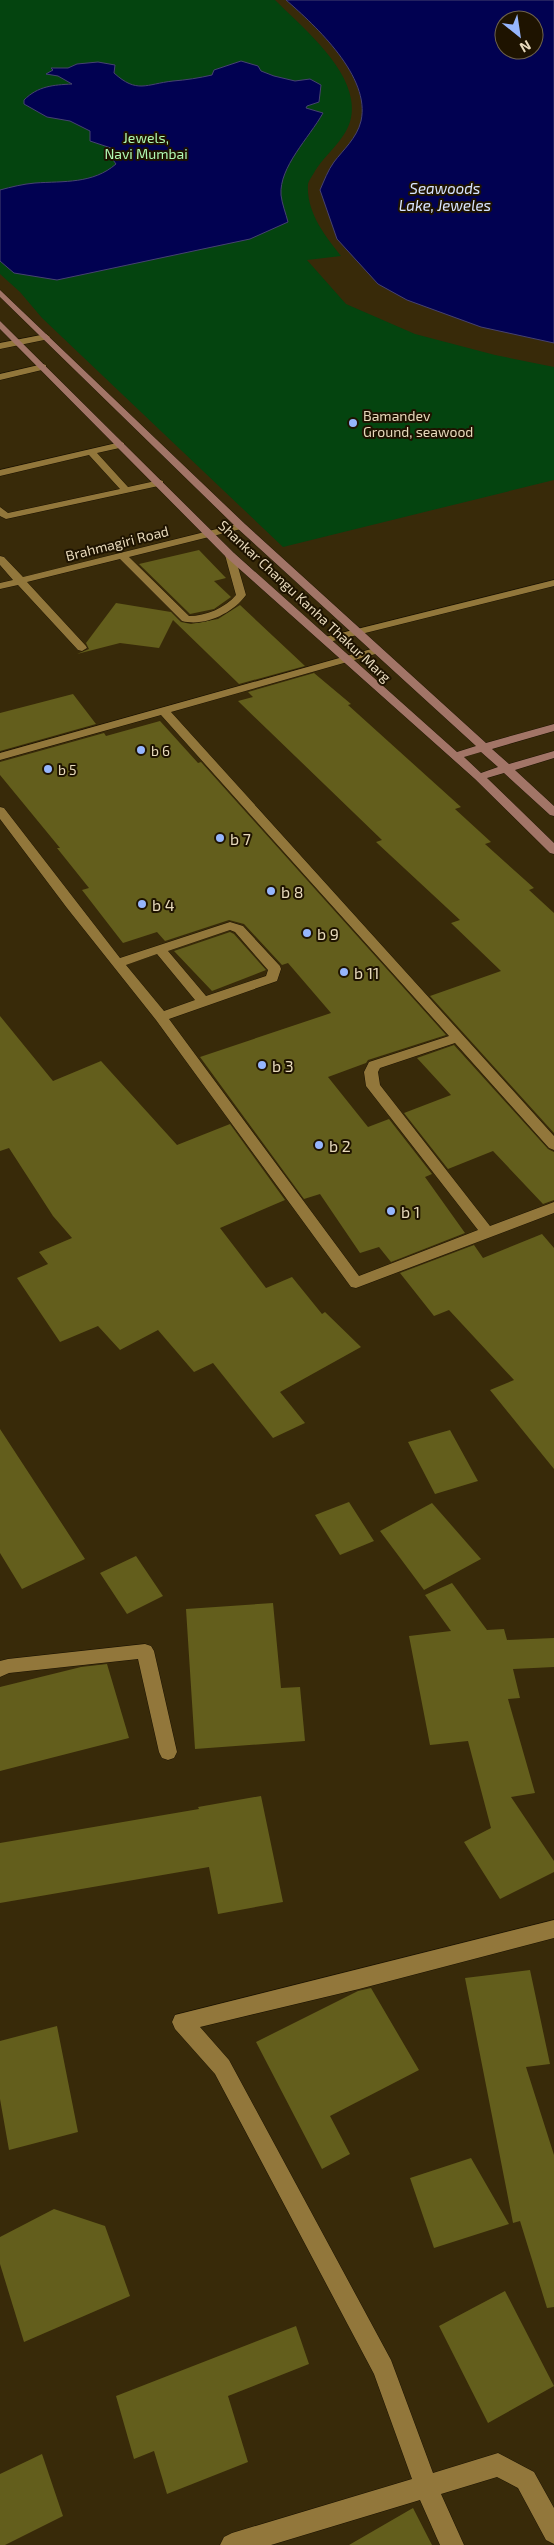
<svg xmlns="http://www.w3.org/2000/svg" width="554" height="2545" viewBox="0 0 554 2545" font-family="'Exo 2',sans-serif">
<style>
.green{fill:#04440f}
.water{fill:#010151;stroke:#464271;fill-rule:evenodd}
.building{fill:#635e1c}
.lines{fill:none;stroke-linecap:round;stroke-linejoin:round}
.street-casing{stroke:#1c1302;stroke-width:1}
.secondary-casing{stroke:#1c1302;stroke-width:1}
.street{fill:#92773b;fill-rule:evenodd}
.secondary{fill:#a27567;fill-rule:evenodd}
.poi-dot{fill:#96b6fd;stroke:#1e1300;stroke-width:2}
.labels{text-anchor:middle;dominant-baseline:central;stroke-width:4;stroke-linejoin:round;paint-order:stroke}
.far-park-label{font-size:14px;fill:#b1fab3;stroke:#1e1300}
.far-poi-label{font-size:14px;fill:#e8dabc;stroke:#1e1300;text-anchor:start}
.far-street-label{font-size:14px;fill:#e8dabc;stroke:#1e1300}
.far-water-label{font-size:15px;font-style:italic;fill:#d7e4ff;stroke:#1e1300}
.poi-label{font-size:16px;fill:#e8dabc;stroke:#1e1300;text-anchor:start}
</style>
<rect width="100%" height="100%" fill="#382a09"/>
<path class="green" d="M0 0H275C300 25 345 62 351 99 357 133 331 146 315 171 313 175 309 180 308 184 306 212 325 236 341 256L307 260 346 304 415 334 495 355 554 367V480L283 547 42 318 20 292 0 274Z"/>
<path class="water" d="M286 0H554V343L481 327 407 300 378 284 337 239 320 190C324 181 328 170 334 162 343 150 357 138 361 121 371 77 316 26 286 0ZM504 20H534V50H504Z
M241 61 258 66 261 71 274 76 295 81 310 79 321 85 319 102 307 106 306 108 323 113C309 138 279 167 281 195 282 204 286 214 288 222L250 239 57 280 14 273 0 261V190C11 187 23 184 35 183 64 181 93 184 116 164L108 153 114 149 90 141V131L70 121 47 117 24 104V100C38 86 53 85 72 84L58 76 46 74 53 70 51 68H68L77 64 98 62 115 65 114 73C137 94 146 84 173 81 186 80 199 78 212 75L214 70Z"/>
<path class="building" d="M199 550 226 578 214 581 231 597 214 609 190 614 139 564Z
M116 603 171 612 181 622 191 624 218 619 240 605 305 666 239 684 173 620 159 648 120 643 77 654 89 649 86 643Z
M314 673 351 704 348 705 461 807 455 809 491 842 485 844 534 888 529 890 554 913V1133L430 996 501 971 451 923 460 920 376 842 382 840 238 701 253 697 248 692Z
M73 694 96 724 0 751V713Z
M160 721 198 763 201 762 446 1035 368 1060 366 1063 328 1077 368 1127 389 1119 432 1174 425 1177 465 1233 391 1262 379 1247 360 1253 320 1194 304 1199 200 1057 331 1013 288 963 282 965 244 924 229 920 165 941 157 932 123 943 82 890 89 888 57 848H60L0 775V762L104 733 106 736Z
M230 932 234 934 266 970 212 991 174 951Z
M0 1016 53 1081 101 1061 177 1145 230 1124 285 1200 220 1228 266 1288 292 1277 322 1314 325 1312 361 1347 280 1392 305 1423 273 1438 213 1363 194 1372 158 1330 120 1350 98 1326 60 1342 17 1278 48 1264 39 1252 72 1238 53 1216 9 1148 0 1151Z
M454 1045 548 1149 554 1152V1200L543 1204 493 1151 448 1169 404 1113 451 1095 417 1058Z
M542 1234 554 1248V1469L490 1390 514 1380 449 1310 434 1316 400 1273 474 1245 483 1258Z
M0 1429 85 1559 22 1589 0 1553Z
M450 1430 478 1481 435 1494 408 1442Z
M349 1502 374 1541 340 1555 315 1515Z
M432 1503 481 1559 424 1590 380 1531Z
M136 1556 163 1596 127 1614 100 1573Z
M452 1583 487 1630 504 1629 507 1640 554 1638V1667L513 1669 520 1698 508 1699 535 1793 511 1797 554 1861V1872L500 1899 464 1842 491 1828 468 1741 430 1745 409 1636 451 1631 425 1595Z
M273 1603 281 1688 300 1687 305 1741 195 1749 186 1609Z
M107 1664 129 1738 0 1771V1687L81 1667Z
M261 1796 283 1902 218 1914 209 1867 0 1903V1843L199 1809 198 1807Z
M530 1970 550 2064 526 2067 554 2155V2307L547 2308 520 2221 513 2223 465 1978Z
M371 1988 419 2070 330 2116 350 2154 322 2169 256 2042 358 1991Z
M57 2026 78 2132 9 2150 0 2099V2041Z
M471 2158 509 2224 434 2248 410 2178Z
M54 2209 105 2226 130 2296 24 2342 0 2264V2237Z
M505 2291 554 2386 488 2423 439 2326Z
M296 2326 309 2364 228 2396 248 2462 167 2494 154 2451 134 2459 116 2396Z
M42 2454 63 2516 5 2545H0V2474Z
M413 2508 432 2545H349Z"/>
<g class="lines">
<g class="street-casing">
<path id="street" d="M46 334 50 337 49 339 0 349V343Z
M43 364 46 365V369L0 380V374Z
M121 442 124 443V447L97 453 128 487 160 480 163 481V485L6 519 0 516V507L8 513 120 489 89 455 0 476V470Z
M241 523 246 526 245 528 129 557 189 616C206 616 225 608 236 595L225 555 234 553 246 595C233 613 205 627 182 621L120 559 27 582 86 646 87 648 82 651 78 650 18 585 0 589V583L13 580 0 565V556L4 557 23 577Z
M554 580V586L325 643 320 640 321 638Z
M375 648 379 649V653L171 712 554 1136V1150L549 1148 455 1043 380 1068 378 1072 380 1085 490 1226 554 1202V1213L356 1288 351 1287 156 1020 67 908 0 819V807L4 808 120 958 230 922 243 926 280 966 281 969 277 981 169 1019 359 1276 478 1230 366 1086 364 1072 369 1062 449 1036 161 715 0 760V753ZM230 930 235 932 268 970 266 976 206 996 168 951ZM157 954 195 1000 164 1011 126 965Z
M145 1644 151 1646 154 1651 177 1752 174 1758 168 1760 162 1758 159 1752 138 1659 9 1673 0 1677V1661L8 1659Z
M554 1920V1938L359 1989 200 2027 229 2060 391 2360 433 2473 498 2453 534 2472 554 2508V2544L546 2540 518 2488 497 2477 441 2494 464 2545H440L420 2500 271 2545H220L224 2537 232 2533 412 2479 374 2374 215 2074 175 2029 172 2022 175 2015Z"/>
</g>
<g class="secondary-casing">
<path id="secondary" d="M0 290 245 524 486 743 554 724V731L492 749 509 764 554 751V758L515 770 554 806V816L550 815 504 773 487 778 554 843V854L550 853 475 779 226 557 0 329V321L234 553 457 752 476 746 237 528 0 297ZM481 752 498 767 481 773 464 757Z"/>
</g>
<use href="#street" class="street"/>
<use href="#secondary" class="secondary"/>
</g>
<g class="poi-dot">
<circle cx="353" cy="423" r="5"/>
<circle cx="141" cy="750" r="5"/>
<circle cx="48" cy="769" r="5"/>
<circle cx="220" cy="838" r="5"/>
<circle cx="271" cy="891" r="5"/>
<circle cx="142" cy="904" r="5"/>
<circle cx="307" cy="933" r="5"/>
<circle cx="344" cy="972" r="5"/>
<circle cx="262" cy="1065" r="5"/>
<circle cx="319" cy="1145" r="5"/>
<circle cx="391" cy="1211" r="5"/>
</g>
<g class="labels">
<g class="far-park-label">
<text x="146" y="137">Jewels,<tspan x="146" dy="16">Navi Mumbai</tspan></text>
</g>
<g class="far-poi-label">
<text x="363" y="415">Bamandev<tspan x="363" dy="16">Ground, seawood</tspan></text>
<text x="151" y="750">b 6</text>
<text x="58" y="769">b 5</text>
</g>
<g class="far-street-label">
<text transform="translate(117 543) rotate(-14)">Brahmagiri Road</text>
<text transform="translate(305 601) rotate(43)">Shankar Changu Kanha Thakur Marg</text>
</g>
<g class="far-water-label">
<text x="445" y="188">Seawoods<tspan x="445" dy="17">Lake, Jeweles</tspan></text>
</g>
<g class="poi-label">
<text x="230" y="838">b 7</text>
<text x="281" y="891">b 8</text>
<text x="152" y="904">b 4</text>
<text x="317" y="933">b 9</text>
<text x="354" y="972">b 11</text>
<text x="272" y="1065">b 3</text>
<text x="329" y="1145">b 2</text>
<text x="401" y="1211">b 1</text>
</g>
</g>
<g transform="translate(519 35) rotate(150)"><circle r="24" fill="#1e1300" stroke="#6f634b"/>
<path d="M0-4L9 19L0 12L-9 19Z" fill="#96b6fd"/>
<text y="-8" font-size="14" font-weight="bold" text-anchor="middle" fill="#e8dabc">N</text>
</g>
</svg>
